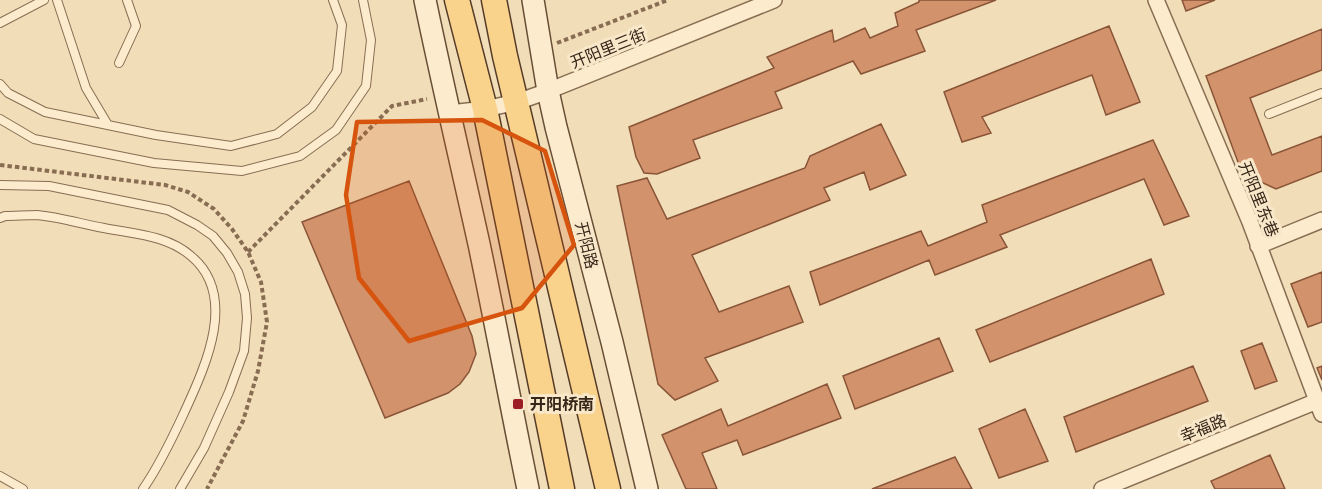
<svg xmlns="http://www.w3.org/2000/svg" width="1322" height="489" viewBox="0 0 1322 489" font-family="'PT Serif','Noto Sans SC',serif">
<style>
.building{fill:#d2926b;stroke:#895437;stroke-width:1.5}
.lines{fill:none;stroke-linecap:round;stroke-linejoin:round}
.lane-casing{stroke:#886d53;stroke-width:10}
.street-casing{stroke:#886d53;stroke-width:18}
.secondary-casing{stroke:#694e36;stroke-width:24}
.primary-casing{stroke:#553b28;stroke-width:27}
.path{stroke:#886d53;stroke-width:4;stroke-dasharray:4.5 3;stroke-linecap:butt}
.lane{stroke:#fcebcc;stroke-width:8}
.street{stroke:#fcebcc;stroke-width:15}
.secondary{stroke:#fcebcc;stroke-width:21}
.primary{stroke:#f9d28c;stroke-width:24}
.marked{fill:#d6540d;fill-opacity:0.2;stroke:#d6540d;stroke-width:4.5;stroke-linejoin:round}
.poi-dot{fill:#9c1e24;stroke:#f8e8c9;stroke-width:2}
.labels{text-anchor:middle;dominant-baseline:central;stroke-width:6;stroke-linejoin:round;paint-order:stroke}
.street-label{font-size:16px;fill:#362619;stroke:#f8e8c9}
.poi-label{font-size:16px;font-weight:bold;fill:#362619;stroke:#f8e8c9;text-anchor:start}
</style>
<rect width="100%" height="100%" fill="#f1deb9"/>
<path class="building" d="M919 0H996L916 30 925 51 861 74 853 61 775 92 782 108 693 140 700 158 657 174 644 173 636 157 629 127 774 68 767 57 832 30 834 42 865 28 870 38 898 26 895 13 919 2Z
M1182 0H1215L1186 11Z
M1109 26 1140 102 1106 115 1092 75 982 117 991 133 962 142 944 92Z
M1322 29V70L1250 98 1272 155 1322 136V171L1276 189 1242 173 1206 76Z
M881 124 906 175 870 190 864 172 824 188 830 200 692 255 719 312 789 286 803 322 705 358 718 381 675 400 658 384 617 186 647 178 667 219 805 168 810 156Z
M1153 140 1189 216 1164 225 1144 179 1000 235 1007 247 935 275 929 260 820 305 810 272 921 231 928 246 987 222 982 205Z
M409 181 472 336 476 354 469 372 460 384 448 393 385 418 302 222Z
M1151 259 1164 294 990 362 976 330Z
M1322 272V322L1308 327 1291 284Z
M939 338 953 371 855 409 843 376Z
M1262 343 1277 381 1255 389 1241 351Z
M1193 366 1208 401 1076 452 1064 417Z
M1322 366V380L1317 368Z
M827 384 841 418 743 455 737 440 702 453 717 489H686L662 435 721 409 728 426Z
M1025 409 1048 461 999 478 979 429Z
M1270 455 1285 489H1215L1211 481Z
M955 457 972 489H872Z"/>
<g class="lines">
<g class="lane-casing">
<path id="lane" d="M57 0 86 88 108 125
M0 23 44 0
M119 63 136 26 127 0
M0 84 8 93 45 112 156 135 231 146 277 134 312 107 337 71 342 25 333 0
M1269 114 1322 93
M0 119 34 139 154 163 242 171 300 156 336 130 366 86 371 40 363 0
M0 185 49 186 168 210 197 225 213 236 227 253 238 272 245 294 247 318 244 351 229 392 204 448 180 489
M0 218 5 216C15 216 26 215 37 215 59 217 82 224 104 228 134 234 167 235 191 256 239 296 205 367 184 413 172 439 159 466 143 489
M0 476 23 489"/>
</g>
<g class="street-casing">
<path id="street" d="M1156 0 1250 222 1322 414
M450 113 485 109 517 102 548 91 774 0
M1258 246 1322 220
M1102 489 1317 401"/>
</g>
<g class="secondary-casing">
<path id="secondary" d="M425 0C442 82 461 163 479 244 496 325 511 407 528 489
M533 0 548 91 556 127 612 342 647 489"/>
</g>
<g class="primary-casing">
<path id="primary" d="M457 0 485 109 562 489
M494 0 505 56 608 489"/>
</g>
<path class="path" d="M557 43 668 0
M0 165 165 185 188 192 214 209 232 229 248 252 261 282 267 322 258 371 243 421 207 489
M248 252 392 106 427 99"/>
<use href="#lane" class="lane"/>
<use href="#street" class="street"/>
<use href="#secondary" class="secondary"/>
<use href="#primary" class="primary"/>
</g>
<path class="marked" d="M482 120 545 151 574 245 522 308 409 341 359 278 346 195 357 122Z"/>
<rect class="poi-dot" x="512" y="398" width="12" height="12" rx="3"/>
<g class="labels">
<g class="street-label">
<text transform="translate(608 48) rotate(-22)">开阳里三街</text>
<text transform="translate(1259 199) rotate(68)">开阳里东巷</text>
<text transform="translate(587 245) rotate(76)">开阳路</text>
<text transform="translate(1203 428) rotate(-22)">幸福路</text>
</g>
<g class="poi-label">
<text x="530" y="404">开阳桥南</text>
</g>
</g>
</svg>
